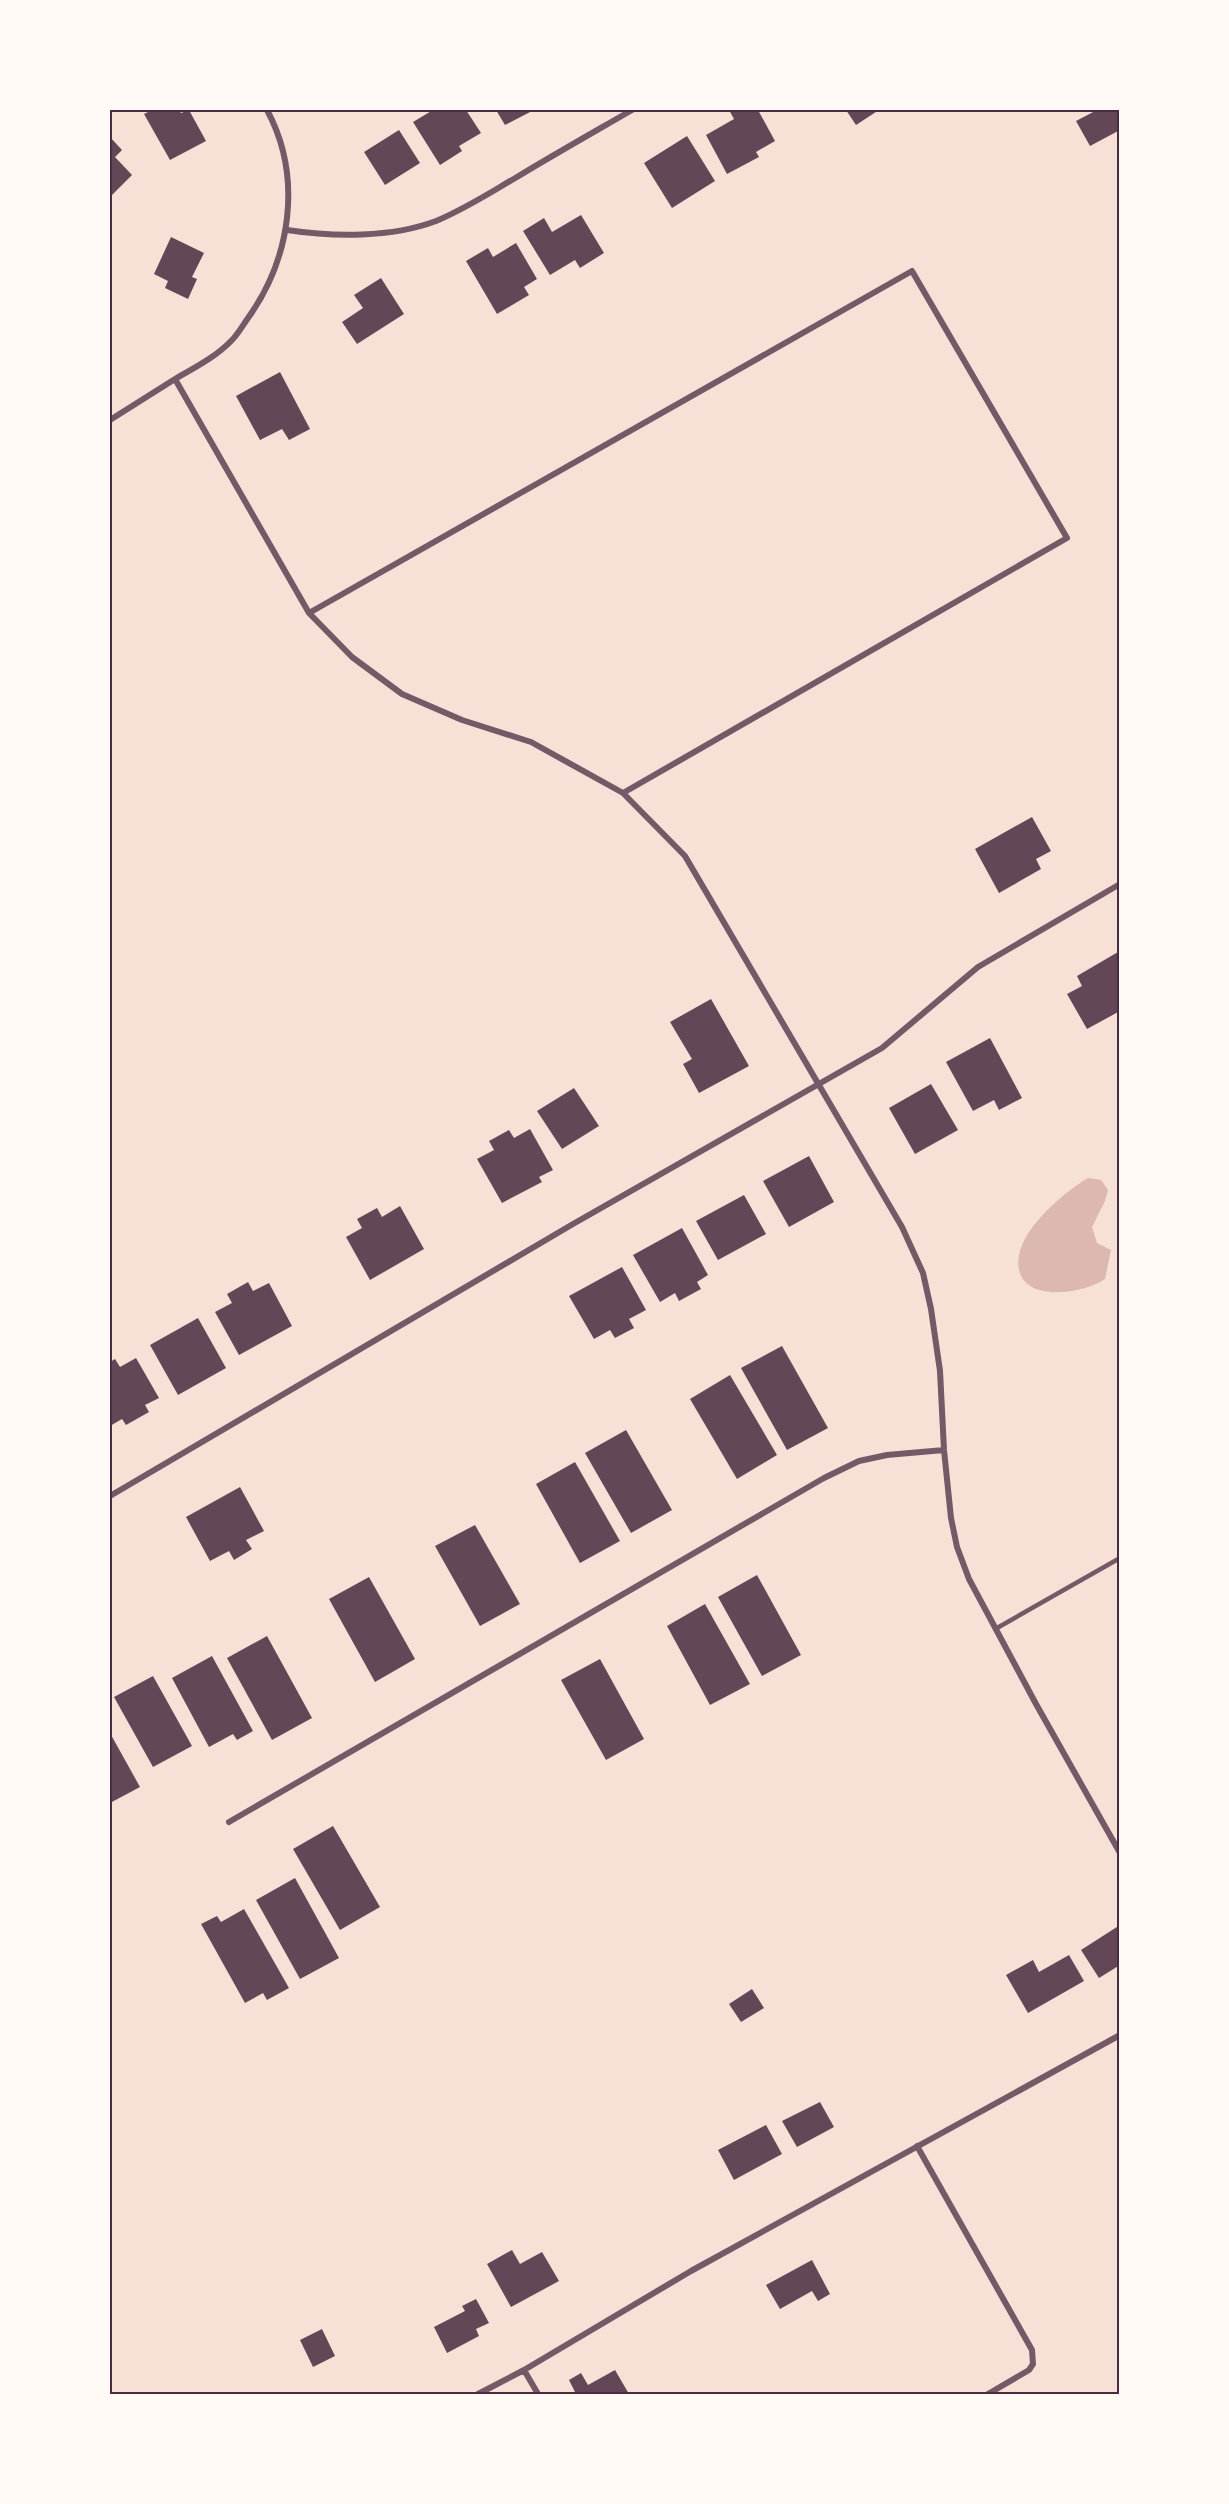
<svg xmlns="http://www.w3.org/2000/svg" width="1229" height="2504" viewBox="0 0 1229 2504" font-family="'Asap Condensed',sans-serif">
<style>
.water{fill:#dcb8b0}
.building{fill:#644757}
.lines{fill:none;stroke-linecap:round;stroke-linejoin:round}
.service{stroke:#755966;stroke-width:4.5}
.minor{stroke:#755966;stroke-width:6}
.neatline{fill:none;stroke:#4a2c40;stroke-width:2}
</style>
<rect width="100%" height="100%" fill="#f7e1d7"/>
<path class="water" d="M1088 1178 1101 1180 1108 1190 1105 1201 1092 1227 1097 1243 1111 1250 1105 1279C1080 1296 1011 1304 1019 1256 1023 1227 1064 1192 1088 1178Z"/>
<path class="building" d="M152 110H179L181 113 189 110 206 141 170 160 144 114Z
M433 110H466L481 133 459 146 462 151 440 165 413 122Z
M496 110H534L505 125Z
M729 110H758L775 141 756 152 759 157 727 174 706 135 734 119Z
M846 110H879L856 125Z
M1097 110H1120V130L1090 146 1076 121Z
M399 130 420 163 385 185 364 152Z
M687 136 715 181 672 208 644 163Z
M110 137 122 150 115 157 132 175 110 197Z
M581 215 604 253 580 268 575 260 550 275 523 231 544 218 552 232Z
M171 237 204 253 192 277 197 279 188 299 165 288 168 281 154 274Z
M516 243 537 279 524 287 529 295 497 314 466 261 488 248 493 257Z
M381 278 404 314 357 344 342 322 363 308 354 295Z
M280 372 310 429 289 440 282 429 260 440 236 396Z
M1032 817 1051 851 1036 859 1041 869 999 893 975 849Z
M1118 952 1120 1011 1087 1029 1067 994 1082 986 1077 976Z
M711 999 749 1066 699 1093 683 1064 692 1059 670 1022Z
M990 1038 1022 1098 999 1110 994 1100 973 1111 946 1062Z
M931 1084 958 1130 915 1154 889 1108Z
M574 1088 599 1126 562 1149 537 1111Z
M530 1129 553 1170 539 1177 542 1182 502 1203 477 1159 494 1150 489 1141 509 1130 514 1138Z
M809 1156 834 1202 789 1227 763 1181Z
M744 1195 766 1234 718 1260 696 1221Z
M400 1206 424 1249 370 1280 346 1237 362 1228 357 1219 377 1208 382 1217Z
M682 1228 708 1275 697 1282 701 1289 679 1301 675 1293 660 1302 633 1255Z
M622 1267 646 1310 629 1319 634 1328 615 1338 610 1330 594 1339 569 1296Z
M248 1282 253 1291 269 1283 292 1326 239 1355 215 1312 232 1303 227 1294Z
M198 1318 226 1368 178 1395 150 1345Z
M782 1346 828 1428 787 1450 741 1368Z
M136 1358 159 1398 145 1405 149 1412 126 1425 122 1419 110 1426V1362L115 1359 120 1367Z
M730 1375 777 1455 737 1479 690 1399Z
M626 1430 672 1510 631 1533 585 1453Z
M575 1462 620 1541 580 1563 536 1484Z
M240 1487 264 1531 246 1540 252 1549 234 1560 229 1551 210 1561 186 1517Z
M475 1525 520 1604 480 1626 435 1546Z
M757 1575 801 1655 762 1676 718 1597Z
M369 1577 415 1659 375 1682 329 1599Z
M705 1604 750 1684 710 1705 667 1626Z
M267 1636 312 1718 272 1740 227 1658Z
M212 1656 253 1731 237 1740 233 1734 209 1747 172 1678Z
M600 1659 644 1739 606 1760 561 1680Z
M153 1676 192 1746 153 1767 114 1697Z
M110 1733 140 1787 110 1803Z
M333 1826 380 1907 340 1930 293 1849Z
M295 1878 339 1958 300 1979 256 1900Z
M244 1909 289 1988 267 2000 263 1993 245 2003 201 1924 217 1916 221 1922Z
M1120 1925V1965L1099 1978 1081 1950Z
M1069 1955 1084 1981 1028 2013 1006 1975 1033 1960 1039 1972Z
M752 1989 764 2008 741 2022 729 2004Z
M820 2102 834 2127 797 2147 782 2121Z
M766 2125 782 2154 734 2180 718 2150Z
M512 2250 520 2264 542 2252 559 2281 511 2307 487 2264Z
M812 2260 830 2294 818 2301 812 2291 780 2309 766 2285Z
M476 2299 489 2323 476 2329 479 2336 447 2353 434 2327 465 2311 462 2306Z
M322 2329 335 2356 313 2367 300 2340Z
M615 2370 629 2394H576L569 2380 581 2373 588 2385Z"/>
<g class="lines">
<path class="service" d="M997 1628 1120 1558"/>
<path class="minor" d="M267 110C303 177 291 258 248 318 243 325 238 334 232 340 216 357 194 368 175 379L309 613 352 657 402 694 462 720 531 742 623 793 685 856 902 1227 923 1273 931 1309 940 1371 944 1450 951 1518 957 1547 969 1579 1036 1704 1120 1853
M287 230C333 237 391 238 436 221 465 209 491 192 517 177 555 154 594 132 632 110
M110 420 175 379
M309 613 912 271 1067 538 623 793
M110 1496 573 1224 882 1048 978 967 1120 884
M229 1822 824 1478 859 1461 887 1455 944 1450
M917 2146 1032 2350 1033 2364 1029 2370 988 2394
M524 2370 538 2394
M478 2394 524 2370 691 2271 1120 2035"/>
</g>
<rect width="1229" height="2504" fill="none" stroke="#fffaf5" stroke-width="222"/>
<rect x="111" y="111" width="1007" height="2282" class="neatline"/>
</svg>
